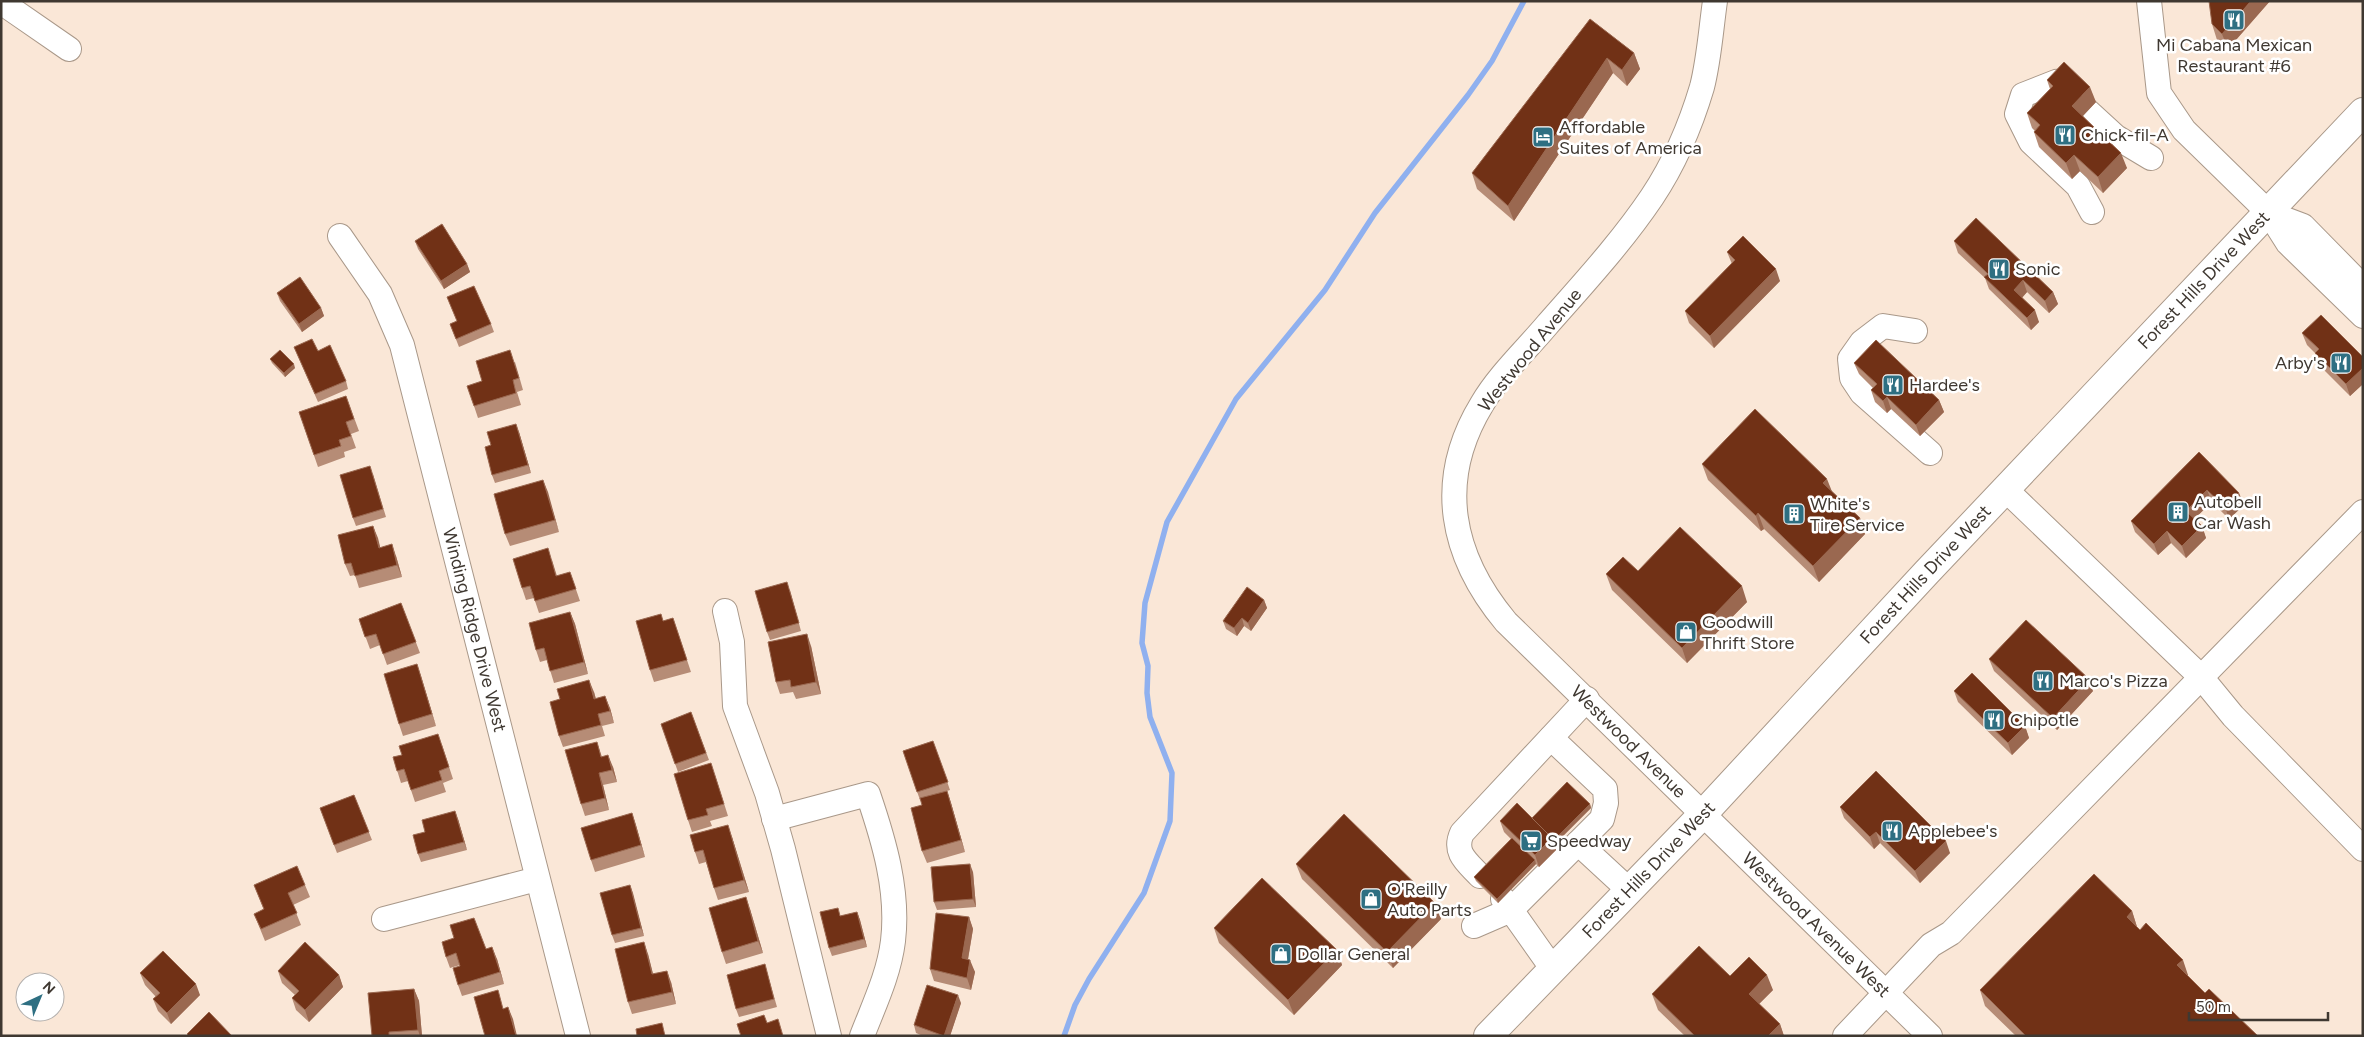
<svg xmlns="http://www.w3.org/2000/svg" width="2364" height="1037" viewBox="0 0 2364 1037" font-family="Figtree,sans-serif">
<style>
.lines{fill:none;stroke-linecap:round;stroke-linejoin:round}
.stream{stroke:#8fb0ef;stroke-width:5.5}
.minor-casing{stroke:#a99889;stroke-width:26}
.major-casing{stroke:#a99889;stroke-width:30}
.minor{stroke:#fff;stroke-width:24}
.major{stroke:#fff;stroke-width:28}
.wall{fill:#b68c76}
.shaded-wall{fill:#9a6850}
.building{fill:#713116;stroke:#9a6850}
.labels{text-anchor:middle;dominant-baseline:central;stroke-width:5;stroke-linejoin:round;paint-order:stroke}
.poi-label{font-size:18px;fill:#3f3831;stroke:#fff;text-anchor:start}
.street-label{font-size:18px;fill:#3f3831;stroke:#fff}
</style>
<rect width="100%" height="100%" fill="#fae7d7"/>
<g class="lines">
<path class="stream" d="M1064 1036 1075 1005 1089 979 1144 893 1170 821 1172 773 1150 717 1147 693 1148 666 1142 643 1145 603 1167 522 1236 399 1325 290 1375 213 1468 95 1492 61 1524 1"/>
<g class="minor-casing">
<g id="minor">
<path id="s1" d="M1715 1C1711 29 1709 60 1702 87 1691 124 1674 164 1652 197 1621 243 1583 284 1547 325 1526 350 1499 375 1482 404 1435 481 1451 556 1506 622L1930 1036"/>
<path d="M2149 1 2159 93 2184 130 2269 213 2288 243 2363 316"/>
<path d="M1 2 69 49"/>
<path d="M2092 212 2078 186 2031 142 2017 114 2023 95 2056 82 2116 137 2151 158"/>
<path d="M2269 213 2303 226 2363 287"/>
<path id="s2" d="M340 236 380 294 402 345 578 1036"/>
<path d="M1915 331 1883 326 1862 342 1850 359 1852 378 1862 393 1930 453"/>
<path d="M2005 489 2201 677 2233 716 2363 849"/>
<path d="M725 611 732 642 735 706 767 793 783 849 829 1036"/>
<path d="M774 819 868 794C884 841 899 891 893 941 889 974 874 1005 862 1036"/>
<path d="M1578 843 1630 891"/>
<path d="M1480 876C1467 862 1453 853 1462 833L1587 699"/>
<path d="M1503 899 1511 910 1602 819 1606 803 1605 789 1551 738"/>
<path d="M384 919 537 879"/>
<path d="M1474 926 1511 910 1552 968"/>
<path d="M1845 1036 1931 945 1951 933 2363 512"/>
</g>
</g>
<g class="major-casing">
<g id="major">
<path id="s3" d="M1488 1036 1703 814 1927 572 2363 112"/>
</g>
</g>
<use href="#minor" class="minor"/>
<use href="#major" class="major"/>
</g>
<path class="wall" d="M2270 1 2228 49 2217 40 2212 24Z
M1590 19 1634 53 1640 69 1627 86 1613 73 1514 221 1477 189 1472 173Z
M2047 80 2096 102 2083 116 2127 168 2103 193 2080 171 2072 179 2039 147 2034 132 2035 131 2032 128 2027 113 2050 89Z
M415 241 467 264 470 272 444 289 418 249Z
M1954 241 2053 292 2058 304 2049 313 2027 292 2022 298 2039 322 2031 330 1989 289 1985 278 1958 253Z
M1727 252 1780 281 1714 348 1689 323 1685 311 1732 264Z
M277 293 321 308 324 316 302 332 280 301Z
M447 297 491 324 494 332 459 347 450 324 457 321Z
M2302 333 2363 357V384L2350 396 2319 365 2315 353 2307 345Z
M294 347 318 351 346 381 348 389 318 402Z
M270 359 295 368 285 377 272 363Z
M515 362 523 390 517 392 521 405 478 418 474 406 482 381Z
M1854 363 1939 400 1944 412 1920 436 1891 409 1887 413 1875 402 1871 390 1873 388 1859 374Z
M346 396 359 431 351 434 356 448 344 452 345 457 318 467 299 412Z
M519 432 531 473 495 483 492 475 491 445Z
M2199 452 2239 493 2244 505 2229 519 2212 502 2194 519 2202 526 2206 538 2186 558 2171 543 2158 555 2135 532 2131 521Z
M1702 464 1832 492 1860 518 1865 534 1819 582 1764 529 1761 531 1708 480Z
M373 474 386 517 356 526 353 518Z
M543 480 559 532 510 546 505 534Z
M373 526 380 547 396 556 402 577 359 588 355 575 350 576 345 564Z
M552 560 557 576 570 572 580 601 539 613 534 598 526 600 522 588Z
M1638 571 1747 602 1687 663 1612 590 1606 574Z
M790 590 801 631 770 640 767 632Z
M1264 600 1267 608 1251 631 1244 626 1237 636 1226 629 1223 621Z
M401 603 420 653 387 665 380 645 370 649 359 619Z
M570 612 575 624 588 674 554 683 547 660 540 662 536 650Z
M661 614 663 621 673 618 691 672 654 682 650 670Z
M811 646 821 694 796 699 793 692 780 694 776 682Z
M1989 659 2093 691 2057 730 1994 671Z
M417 664 436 726 403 736 399 724Z
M1954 691 2025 726 2029 738 2012 755 1958 702Z
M594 692 596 699 610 708 614 723 602 726 605 736 563 747 559 736Z
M691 712 709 760 678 772 661 724Z
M933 741 950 790 947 791 951 803 965 852 927 863 922 851V805L921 800H920L903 751Z
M597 742 602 757 613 767 617 782 603 785 609 810 585 816 581 804Z
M442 745 453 779 443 783 446 792 415 802 408 781 401 783 393 757Z
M715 775 728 816 710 821 712 826 692 832 688 820Z
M354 795 372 840 337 853 320 808Z
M1590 804 1591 808 1554 845 1556 850 1539 867 1536 864 1498 903 1476 881 1474 877 1511 839 1504 832 1500 821 1532 818Z
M1840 807 1950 853 1920 883 1880 843 1874 849 1844 818Z
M632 813 645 857 595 872 591 860Z
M458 819 467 850 421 862 418 854 425 832Z
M732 837 749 892 718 900 714 888 706 862 699 864 695 852Z
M1296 864 1435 903 1441 919 1393 968 1302 879Z
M973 872 976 907 937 910 934 902Z
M254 885H305L310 897 293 905 301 925 265 941 254 914 264 910Z
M630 885 644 936 615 943 612 935Z
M750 909 763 953 726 964 722 952Z
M2132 911 2137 927 2188 975V976L2205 993 2258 1036H2016L1985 1006 1980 990Z
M857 912 860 920 867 947 832 956 829 948 841 916Z
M969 917 973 929 968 960 975 972 971 990 934 981 930 969Z
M1214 928 1337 950 1342 965 1294 1015 1219 943Z
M454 938 486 949 497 959 504 984 462 996 458 985 460 965 450 968 446 957Z
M648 954 653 974 671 982 676 1004 632 1014 628 1002Z
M278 971 339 975 343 987 309 1022 296 1010 292 998 295 995 282 983Z
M767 972 777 1007 739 1017 736 1009Z
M140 973 200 995 171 1024 158 1011 153 999 156 997 145 985Z
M1730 976 1773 990 1759 1004 1780 1024 1784 1036H1685L1658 1010 1652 994Z
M414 989 419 1001 422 1036H372Z
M961 1003 950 1036H923L916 1033 914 1025Z"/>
<path class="shaded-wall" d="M2251 1H2270L2228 49 2222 34Z
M1634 53 1640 69 1627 86 1622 70Z
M1607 58 1613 73 1514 221 1508 206Z
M2090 87 2096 102 2078 121 2072 106Z
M2121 153 2127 168 2103 193 2098 177Z
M2074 155 2080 171 2072 179 2066 163Z
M467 264 470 272 444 289 441 281Z
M1776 269 1780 281 1714 348 1710 336Z
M2023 280 2027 292 2018 302 2014 290Z
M2053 292 2058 304 2049 313 2045 301Z
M321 308 324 316 302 332 299 324Z
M2035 310 2039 322 2031 330 2027 318Z
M294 364 295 368 285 377 284 373Z
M2363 368V384L2350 396 2346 384Z
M1887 397 1891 409 1887 413 1883 401Z
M1939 400 1944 412 1920 436 1916 425Z
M516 424 519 432 531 473 528 465Z
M1827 479 1833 494 1823 483Z
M543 480 548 492 559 532 555 520Z
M2207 490 2212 502 2191 522 2186 511Z
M2239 493 2244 505 2229 519 2225 507Z
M1758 513 1764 529 1761 531 1756 516Z
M1860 518 1865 534 1819 582 1813 566Z
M373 526 378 538 383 559 379 548Z
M2202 526 2206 538 2186 558 2182 546Z
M2167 531 2171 543 2158 555 2154 544Z
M392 544 396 556 402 577 397 565Z
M1742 586 1747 602 1687 663 1682 648Z
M1264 600 1267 608 1251 631 1248 623Z
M570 612 575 624 588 674 584 662Z
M1242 618 1244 626 1237 636 1234 628Z
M807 634 811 646 821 694 816 682Z
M417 664 421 676 436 726 432 714Z
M2089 679 2093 691 2057 730 2053 718Z
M589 680 594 692 599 711 594 699Z
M605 696 610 708 614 723Z
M2025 726 2029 738 2012 755 2008 743Z
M608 755 613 767 617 782 612 770Z
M599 773 603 785 609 810 605 798Z
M947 791 951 803 965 852 961 840Z
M1590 804 1591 808 1554 845 1556 850 1539 867 1535 855 1552 838Z
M455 811 458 819 467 850 464 842Z
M632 813 636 825 645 857 641 845Z
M728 825 732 837 749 892 744 880Z
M1876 832 1880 843 1874 849 1870 837Z
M1946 841 1950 853 1920 883 1915 871Z
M1535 860 1536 864 1498 903 1497 899Z
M970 864 973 872 976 907 973 899Z
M630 885 633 893 644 936 641 928Z
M746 897 750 909 763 953 758 941Z
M1435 903 1441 919 1393 968 1387 952Z
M2132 911 2137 927 2132 932 2127 917Z
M857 912 860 920 867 947 864 939Z
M969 917 973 929 966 970 962 958Z
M644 942 648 954 656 986 652 974Z
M492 947 497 959 504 984 500 972Z
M1337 950 1342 965 1294 1015 1288 1000Z
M970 960 975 972 971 990 967 978Z
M2183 960 2188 975 2183 981 2177 965Z
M667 971 671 982 676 1004 672 992Z
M339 975 343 987 309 1022 305 1010Z
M1767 975 1773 990 1754 1009 1749 994Z
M196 984 200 995 171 1024 167 1013Z
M414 989 419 1001 422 1036H420L418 1030Z
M958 995 961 1003 950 1036H944Z
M508 1007 513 1019 517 1036H516Z
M1780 1024 1784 1036H1768Z"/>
<path class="building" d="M2209 1H2251L2222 34 2212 24Z
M1590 19 1634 53 1622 70 1607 58 1508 206 1472 173Z
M2064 62 2090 87 2072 106 2121 153 2098 177 2074 155 2066 163 2034 132 2040 125 2027 113 2053 86 2047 80Z
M1976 218 2053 292 2045 301 2023 280 2014 290 2035 310 2027 318 1984 277 1988 274 1954 241Z
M442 224 467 264 441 281 415 241Z
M1743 236 1776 269 1710 336 1685 311 1735 260 1727 252Z
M300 277 321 308 299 324 277 293Z
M474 286 491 324 456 339 450 324 457 321 447 297Z
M2321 315 2363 357V368L2346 384 2315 353 2319 349 2302 333Z
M312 339 318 351 330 345 346 381 315 394 294 347Z
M1876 340 1939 400 1916 425 1887 397 1883 401 1871 390 1877 384 1854 363Z
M280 350 294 364 284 373 270 359Z
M510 350 519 378 513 380 516 393 474 406 467 386 482 381 476 361Z
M346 396 354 419 346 422 351 436 339 440 341 446 314 455 299 412Z
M1755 409 1827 479 1823 483 1860 518 1813 566 1758 513 1756 516 1702 464Z
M516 424 528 465 492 475 485 447 491 445 487 432Z
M2199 452 2239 493 2225 507 2207 490 2186 511 2202 526 2182 546 2167 531 2154 544 2131 521Z
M370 466 383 509 353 518 340 475Z
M543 480 555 520 505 534 494 494Z
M373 526 379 548 392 544 397 565 355 576 351 563 345 564 338 535Z
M1680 527 1742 586 1682 648 1606 574 1623 557 1638 571Z
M548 548 556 576 570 572 576 589 535 601 530 586 522 588 513 559Z
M787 582 799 623 767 632 755 591Z
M1247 587 1264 600 1248 623 1242 618 1234 628 1223 621Z
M401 603 416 642 383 654 376 634 365 637 359 619Z
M570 612 584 662 550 671 544 648 536 650 529 623Z
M661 614 663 621 673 618 687 660 650 670 636 621Z
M2026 620 2089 679 2053 718 1989 659Z
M807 634 816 682 791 687 790 680 776 682 768 642Z
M417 664 432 714 399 724 384 674Z
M1972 673 2025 726 2008 743 1954 691Z
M589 680 594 699 605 696 610 711 598 714 601 725 559 736 550 702 560 699 557 689Z
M691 712 706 753 675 764 661 724Z
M438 734 449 767 439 771 442 780 411 790 404 769 397 771 393 757 402 755 399 746Z
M933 741 948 782 917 792 903 751Z
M597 742 601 757 608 755 612 770 599 773 605 798 581 804 565 750Z
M711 763 724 804 706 809 708 815 688 820 674 774Z
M1876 771 1946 841 1915 871 1876 832 1870 837 1840 807Z
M1567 782 1590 804 1553 841 1552 838 1532 818Z
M947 791 961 840 922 851 911 808 922 805 920 798Z
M354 795 369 832 334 845 320 808Z
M1517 803 1552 838 1535 855 1500 821Z
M455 811 464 842 418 854 413 835 425 832 422 820Z
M632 813 641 845 591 860 581 828Z
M1344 814 1435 903 1387 952 1296 864Z
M728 825 744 880 714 888 703 850 695 852 690 835Z
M1512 838 1535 860 1497 899 1474 877Z
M970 864 973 899 934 902 931 867Z
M297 866 305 885 288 893 297 913 261 929 254 914 264 909 254 885Z
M2094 874 2132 911 2127 917 2140 930 2146 923 2183 960 2177 965 2205 993 2209 989 2258 1036H2026L1980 990Z
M1262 878 1337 950 1288 1000 1214 928Z
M630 885 641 928 612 935 600 893Z
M746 897 758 941 722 952 709 908Z
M838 908 840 916 857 912 864 939 829 948 820 912Z
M936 913 969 917 962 958 970 960 967 978 930 969Z
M474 918 486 949 492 947 500 972 458 985 453 968 460 966 456 953 446 957 442 942 454 938 450 925Z
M305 942 339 975 305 1010 292 998 299 991 278 971Z
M644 942 652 974 667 971 672 992 628 1002 615 949Z
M1699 946 1730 976 1749 957 1767 975 1749 994 1780 1024 1768 1036H1695L1652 994Z
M163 951 196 984 167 1013 153 999 160 993 140 973Z
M765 964 774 999 736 1009 727 975Z
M927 985 958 995 944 1036 914 1025Z
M414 989 418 1030 389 1032V1036H372L368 993Z
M498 990 503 1009 508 1007 516 1036H485L474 997Z
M209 1012 232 1036H189L187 1034Z
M764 1015 767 1023 778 1019 783 1036H741L737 1024Z
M662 1023 665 1036H637L636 1029Z"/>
<defs>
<g id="restaurant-square" transform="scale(1.125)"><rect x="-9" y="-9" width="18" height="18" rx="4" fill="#2e6f82" stroke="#fff"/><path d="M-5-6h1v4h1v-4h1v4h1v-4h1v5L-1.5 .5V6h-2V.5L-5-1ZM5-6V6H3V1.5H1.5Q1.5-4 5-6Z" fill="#fff"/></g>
<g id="hotel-square" transform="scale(1.125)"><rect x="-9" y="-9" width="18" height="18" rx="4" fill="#2e6f82" stroke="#fff"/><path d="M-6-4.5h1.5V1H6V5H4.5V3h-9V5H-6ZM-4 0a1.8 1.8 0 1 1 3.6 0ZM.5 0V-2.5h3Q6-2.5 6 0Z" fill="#fff"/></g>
<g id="building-square" transform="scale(1.125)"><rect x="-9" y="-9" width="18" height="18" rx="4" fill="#2e6f82" stroke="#fff"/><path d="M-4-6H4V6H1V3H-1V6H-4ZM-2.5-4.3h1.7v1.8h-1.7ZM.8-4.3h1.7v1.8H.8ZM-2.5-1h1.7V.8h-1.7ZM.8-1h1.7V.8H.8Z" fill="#fff"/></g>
<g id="shop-square" transform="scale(1.125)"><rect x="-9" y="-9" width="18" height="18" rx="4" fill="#2e6f82" stroke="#fff"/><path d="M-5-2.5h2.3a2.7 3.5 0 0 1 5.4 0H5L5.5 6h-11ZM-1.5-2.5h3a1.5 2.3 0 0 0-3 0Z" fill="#fff"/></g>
<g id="supermarket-square" transform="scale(1.125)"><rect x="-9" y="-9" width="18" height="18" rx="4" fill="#2e6f82" stroke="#fff"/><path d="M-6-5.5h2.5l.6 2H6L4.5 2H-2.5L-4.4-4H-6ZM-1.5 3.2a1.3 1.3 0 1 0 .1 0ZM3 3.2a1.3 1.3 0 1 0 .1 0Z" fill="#fff"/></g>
</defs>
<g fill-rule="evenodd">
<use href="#restaurant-square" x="2234" y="20"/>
<use href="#restaurant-square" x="2065" y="135"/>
<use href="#hotel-square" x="1543" y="137"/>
<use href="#restaurant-square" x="1999" y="269"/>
<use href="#restaurant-square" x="2341" y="363"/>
<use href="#restaurant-square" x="1893" y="385"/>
<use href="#building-square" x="2178" y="512"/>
<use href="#building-square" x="1794" y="514"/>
<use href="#shop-square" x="1686" y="632"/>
<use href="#restaurant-square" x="2043" y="681"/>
<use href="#restaurant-square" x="1994" y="720"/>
<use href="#restaurant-square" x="1892" y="831"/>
<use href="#supermarket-square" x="1531" y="841"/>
<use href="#shop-square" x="1371" y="899"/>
<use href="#shop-square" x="1281" y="954"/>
</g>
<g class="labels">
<g class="poi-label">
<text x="2234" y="45" text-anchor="middle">Mi Cabana Mexican<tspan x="2234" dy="21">Restaurant #6</tspan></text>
<text x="1559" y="127">Affordable<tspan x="1559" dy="21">Suites of America</tspan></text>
<text x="2081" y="135">Chick-fil-A</text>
<text x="2015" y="269">Sonic</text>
<text x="2325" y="363" text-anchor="end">Arby's</text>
<text x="1909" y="385">Hardee's</text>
<text x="2194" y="502">Autobell<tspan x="2194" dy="21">Car Wash</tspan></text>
<text x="1810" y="504">White's<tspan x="1810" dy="21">Tire Service</tspan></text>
<text x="1702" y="622">Goodwill<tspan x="1702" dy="21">Thrift Store</tspan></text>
<text x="2059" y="681">Marco's Pizza</text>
<text x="2010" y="720">Chipotle</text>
<text x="1908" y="831">Applebee's</text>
<text x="1547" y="841">Speedway</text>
<text x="1387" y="889">O'Reilly<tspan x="1387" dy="21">Auto Parts</tspan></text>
<text x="1297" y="954">Dollar General</text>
</g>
<g class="street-label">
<text stroke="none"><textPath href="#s3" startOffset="1041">Forest Hills Drive West</textPath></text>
<text transform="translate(1530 350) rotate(-51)">Westwood Avenue</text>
<text stroke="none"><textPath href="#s3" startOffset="636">Forest Hills Drive West</textPath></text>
<text stroke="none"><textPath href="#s2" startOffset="420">Winding Ridge Drive West</textPath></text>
<text stroke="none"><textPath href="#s1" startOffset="884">Westwood Avenue</textPath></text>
<text stroke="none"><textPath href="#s3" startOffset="231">Forest Hills Drive West</textPath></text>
<text stroke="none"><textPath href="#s1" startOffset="1146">Westwood Avenue West</textPath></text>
</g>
</g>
<rect width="2364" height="1037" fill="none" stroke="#3f3831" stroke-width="5"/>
<g transform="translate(40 997) rotate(44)"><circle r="24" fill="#ffffff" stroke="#b2afad"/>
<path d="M0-4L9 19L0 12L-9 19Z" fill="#2e6f82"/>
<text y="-8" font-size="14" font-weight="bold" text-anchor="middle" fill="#3f3831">N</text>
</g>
<path d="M2189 1012v8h139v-8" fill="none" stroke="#3f3831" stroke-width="2.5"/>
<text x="2196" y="1012" font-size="15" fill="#3f3831" stroke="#ffffff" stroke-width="4" paint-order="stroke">50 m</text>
</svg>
